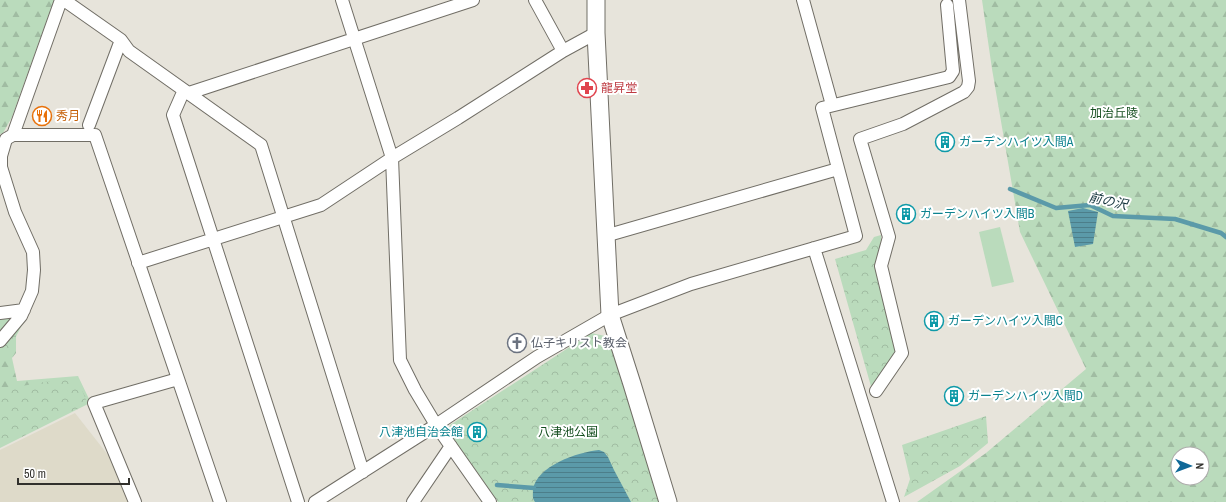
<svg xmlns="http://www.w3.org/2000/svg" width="1226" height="502" viewBox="0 0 1226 502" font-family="'Archivo Narrow','Noto Sans JP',sans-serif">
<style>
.built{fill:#dedac9}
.forest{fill:url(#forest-firs);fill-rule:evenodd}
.park{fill:url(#park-crowns)}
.pitch{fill:#badbbc}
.water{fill:url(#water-rules)}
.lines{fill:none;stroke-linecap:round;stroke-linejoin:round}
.stream{stroke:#5b9aa9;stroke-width:4.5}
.street-casing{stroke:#716e66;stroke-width:14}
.secondary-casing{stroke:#716e66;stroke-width:19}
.street{stroke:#fff;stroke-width:12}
.secondary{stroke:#fff;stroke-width:17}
.labels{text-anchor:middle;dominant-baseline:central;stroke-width:4;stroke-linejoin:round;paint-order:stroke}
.health-label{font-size:12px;fill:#be3a42;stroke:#fff;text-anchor:start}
.park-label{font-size:12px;fill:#134d1d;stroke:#fff}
.food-label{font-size:12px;fill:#c56008;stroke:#fff;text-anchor:start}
.culture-label{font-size:12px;fill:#0d838f;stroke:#fff;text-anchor:start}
.worship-label{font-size:12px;fill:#5b616d;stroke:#fff;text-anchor:start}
.water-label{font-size:13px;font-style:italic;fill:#15353d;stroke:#fff}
</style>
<defs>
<pattern id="forest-firs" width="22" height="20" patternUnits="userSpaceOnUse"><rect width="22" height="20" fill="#badbbc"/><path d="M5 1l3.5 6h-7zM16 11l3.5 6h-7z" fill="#a0bca2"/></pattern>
<pattern id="park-crowns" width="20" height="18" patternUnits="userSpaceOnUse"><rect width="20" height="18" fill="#badbbc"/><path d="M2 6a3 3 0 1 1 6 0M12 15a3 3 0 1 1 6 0" fill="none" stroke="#a0bca2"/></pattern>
<pattern id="water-rules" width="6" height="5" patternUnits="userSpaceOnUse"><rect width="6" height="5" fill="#5b9aa9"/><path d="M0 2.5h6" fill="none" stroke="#4c7e8a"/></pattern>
</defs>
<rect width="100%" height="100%" fill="#e7e4db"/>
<path class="built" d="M75 413 115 464 130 502H0V450Z"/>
<path class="forest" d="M0 0H54L12 117 3 133 0 134Z
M982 0H1226V502H917L986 453 1086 369 1020 232 992 69ZM1178 454H1202V478H1178Z
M16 315V353L12 358 17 381 78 376 90 401 0 446V319Z"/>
<path class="park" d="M881 235V239L878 267 902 353 872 390 835 259 866 250 874 237Z
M17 317 23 323 9 350 0 355V318Z
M591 333 610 337 661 502H498L449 432 450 425Z
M77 379 88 404 0 448V390L44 382Z
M986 416 988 443 960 466 904 497 910 479 902 445Z"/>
<path class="pitch" d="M1000 227 1014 282 992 287 979 232Z"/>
<path class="water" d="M1083 208 1098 212 1093 244 1075 247 1068 211Z
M599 450 604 452 608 457 614 470 631 502H535C532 498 533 495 533 490 536 466 578 452 599 450Z"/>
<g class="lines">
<path class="stream" d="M1010 189 1056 208 1090 205 1113 216 1175 219 1221 233 1226 237
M497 485 534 488"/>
<g class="street-casing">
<path id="street" d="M64 0 121 40 129 51 261 145 363 472
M342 0 392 158 400 360 415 390 436 425 490 502
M535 0 563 51
M803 0 832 105
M184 90 173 115 298 502
M189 93 473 0
M89 125 121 40
M13 135H95L220 502
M605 236 838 169
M814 248 893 502
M138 263 321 205 392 158 458 118 563 51 596 33
M0 313 24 310
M0 341 21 316 32 291 34 270 33 252 15 212 1 167V156L6 139 13 135 61 0
M876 391 902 353 881 266 889 237 860 139 903 124 964 92 968 87 969 81 959 0
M135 502 94 403 178 379
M315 502 436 425 537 357 610 315 691 284 856 236 822 108 949 77 953 71 947 5
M413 502 451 446"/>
</g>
<g class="secondary-casing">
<path id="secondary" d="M596 0V33L610 315 632 384 668 502"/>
</g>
<use href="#street" class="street"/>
<use href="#secondary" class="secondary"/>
</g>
<defs>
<g id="pharmacy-ring" transform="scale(1)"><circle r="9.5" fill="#fff" stroke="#e0444e" stroke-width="1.5"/><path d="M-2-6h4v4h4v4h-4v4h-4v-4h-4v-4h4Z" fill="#e0444e"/></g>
<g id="restaurant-ring" transform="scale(1)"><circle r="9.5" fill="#fff" stroke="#e8710a" stroke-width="1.5"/><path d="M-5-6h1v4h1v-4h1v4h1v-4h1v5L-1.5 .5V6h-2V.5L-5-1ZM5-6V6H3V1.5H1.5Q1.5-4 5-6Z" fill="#e8710a"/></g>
<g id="building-ring" transform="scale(1)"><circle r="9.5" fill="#fff" stroke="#0f9aa8" stroke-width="1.5"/><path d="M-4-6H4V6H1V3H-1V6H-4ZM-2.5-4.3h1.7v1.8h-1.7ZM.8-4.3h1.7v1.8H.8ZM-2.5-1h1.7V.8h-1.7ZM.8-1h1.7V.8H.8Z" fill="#0f9aa8"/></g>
<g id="church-ring" transform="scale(1)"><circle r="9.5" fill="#fff" stroke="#6b7280" stroke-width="1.5"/><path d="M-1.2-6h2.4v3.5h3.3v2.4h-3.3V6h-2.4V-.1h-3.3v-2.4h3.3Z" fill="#6b7280"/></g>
</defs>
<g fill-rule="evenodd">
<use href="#pharmacy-ring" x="587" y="88"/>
<use href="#restaurant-ring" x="42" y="116"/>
<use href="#building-ring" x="945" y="142"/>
<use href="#building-ring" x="906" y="214"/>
<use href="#building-ring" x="934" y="321"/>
<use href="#church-ring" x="517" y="343"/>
<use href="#building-ring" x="954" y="396"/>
<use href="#building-ring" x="477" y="432"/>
</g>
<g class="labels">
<g class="health-label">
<text x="601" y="88">龍昇堂</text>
</g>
<g class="park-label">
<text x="1114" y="113">加治丘陵</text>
<text x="568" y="432">八津池公園</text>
</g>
<g class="food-label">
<text x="56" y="116">秀月</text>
</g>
<g class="culture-label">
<text x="959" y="142">ガーデンハイツ入間A</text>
<text x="920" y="214">ガーデンハイツ入間B</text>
<text x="948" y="321">ガーデンハイツ入間C</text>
<text x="968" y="396">ガーデンハイツ入間D</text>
<text x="463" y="432" text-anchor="end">八津池自治会館</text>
</g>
<g class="worship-label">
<text x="531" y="343">仏子キリスト教会</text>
</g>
<g class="water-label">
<text transform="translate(1108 201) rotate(12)">前の沢</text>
</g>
</g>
<g transform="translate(1190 466) rotate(91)"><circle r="19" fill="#ffffff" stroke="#adacab"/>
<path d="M0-3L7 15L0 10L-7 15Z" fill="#0f6898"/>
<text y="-6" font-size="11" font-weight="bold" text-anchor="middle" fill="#31302c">N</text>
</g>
<path d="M18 478v6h111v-6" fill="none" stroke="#31302c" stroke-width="2"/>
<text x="24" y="478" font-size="12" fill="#31302c" stroke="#ffffff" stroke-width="3" paint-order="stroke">50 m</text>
</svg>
